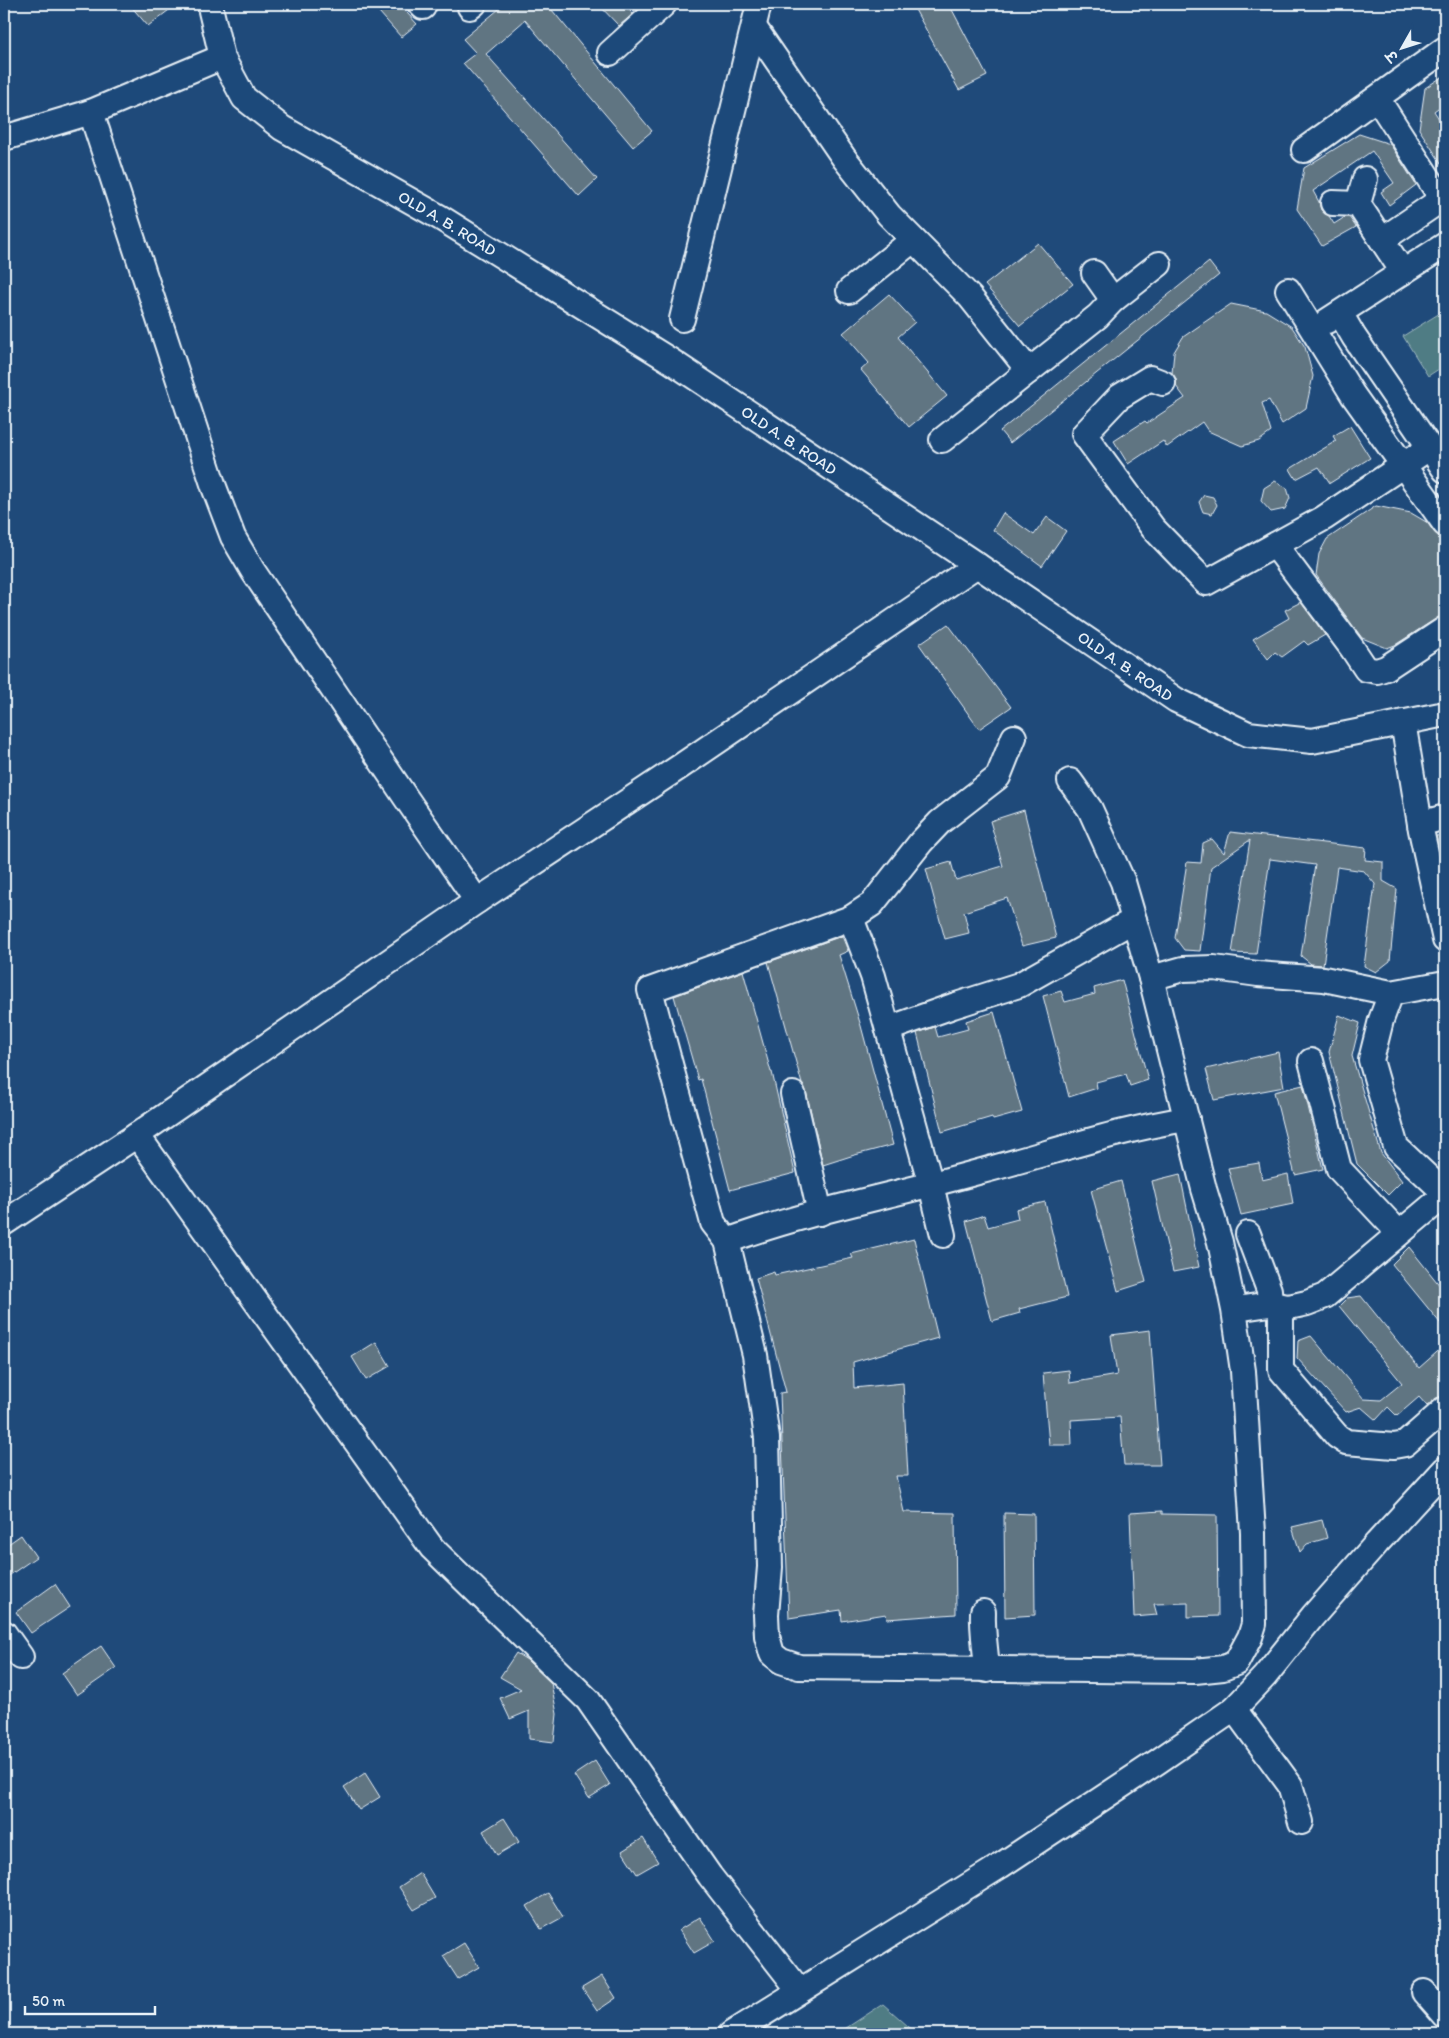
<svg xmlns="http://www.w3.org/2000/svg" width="1449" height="2038" viewBox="0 0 1449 2038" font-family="Itim,'Playpen Sans Deva',sans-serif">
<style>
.green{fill:#4f7c84;stroke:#9cb6be}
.building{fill:#607482;stroke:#e8f1f8}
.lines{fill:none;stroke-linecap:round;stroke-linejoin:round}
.minor-casing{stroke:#e8f1f8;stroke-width:28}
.minor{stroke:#1f4a7a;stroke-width:24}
.labels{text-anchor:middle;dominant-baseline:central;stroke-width:4;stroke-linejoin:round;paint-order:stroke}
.street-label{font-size:16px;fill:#e8f1f8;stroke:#1f4a7a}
</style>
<rect width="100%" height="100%" fill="#1f4a7a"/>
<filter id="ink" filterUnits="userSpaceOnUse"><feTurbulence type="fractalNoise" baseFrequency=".02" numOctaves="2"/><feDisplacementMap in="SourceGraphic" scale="10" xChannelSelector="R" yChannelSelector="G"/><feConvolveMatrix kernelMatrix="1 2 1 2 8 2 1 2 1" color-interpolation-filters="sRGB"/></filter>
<g filter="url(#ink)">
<path class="green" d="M1445 310V365L1428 376 1403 336Z
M883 2004 917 2034H837Z"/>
<path class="building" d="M129 4H177L148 26Z
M372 4H399L417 24 401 37Z
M505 4H547L652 131 633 147 525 20 486 54 597 179 579 196 463 63 476 53 463 39Z
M598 4H624L633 14 619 26Z
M912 4H949L987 76 959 90Z
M1445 75V103L1434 111 1445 128V169L1419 129 1425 88Z
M1359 134 1390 144 1416 185 1389 205 1381 192 1394 183 1372 151 1313 191 1319 202 1321 210 1329 216 1334 224 1345 217H1349L1356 227 1322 246 1297 209 1304 168Z
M1038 243 1073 284 1020 326 985 285Z
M1209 262 1219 275 1010 443 1000 431Z
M889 294 915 322 898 337 947 396 909 427 861 370 869 363 843 333Z
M1231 304 1266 311 1292 327 1305 347 1313 376 1306 408 1282 424 1269 400 1262 403 1271 432 1259 441 1242 446 1208 431 1202 422 1167 447 1163 441 1128 464 1114 441 1145 421 1147 423 1185 398 1176 386V380L1172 373 1174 352 1183 337Z
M1350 426 1370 458 1330 483 1319 467 1296 479 1290 469 1336 441 1333 436Z
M1275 481 1287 488 1290 498 1285 509 1271 512 1261 501 1264 488Z
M1204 495 1213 497 1217 505 1212 514 1203 512 1199 502Z
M1376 506 1411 513 1428 523 1434 532 1442 537 1445 542V613L1395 645 1387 648 1362 638 1316 575 1319 554 1327 539Z
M1003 513 1034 535 1047 517 1066 531 1042 566 993 530Z
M1301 602 1325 635 1308 645 1304 641 1282 657 1275 652 1268 659 1253 639 1289 618 1285 610Z
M948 624 1011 707 979 729 919 644Z
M1024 810 1056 938 1022 946 1007 898 964 912 969 933 945 939 926 869 951 862 956 880 1003 866 990 821Z
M1230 832 1366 848 1365 860 1383 862V881L1397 889 1390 961 1376 972 1364 966 1375 884 1364 871 1337 867 1323 965 1311 964 1301 956 1315 865 1270 859 1256 954 1232 953 1250 840 1211 867 1200 951 1184 950 1175 938 1187 862 1201 863 1203 843 1212 839 1224 853Z
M1445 835V875L1436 836Z
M842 936 848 951 839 955 861 1026 893 1145 851 1156 823 1165 806 1091 802 1084 768 962Z
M743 971 771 1072H772L795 1173 730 1190 701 1079 698 1080 674 996Z
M1122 980 1148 1080 1130 1086 1126 1074 1096 1082 1097 1088 1069 1097 1043 996 1061 991 1065 1002 1095 994 1094 988Z
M994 1012 1022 1112 993 1120 992 1117 942 1132 917 1033 935 1027 938 1037 968 1029 966 1021Z
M1339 1015 1360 1023 1352 1056 1381 1153 1402 1181 1388 1195 1357 1164 1329 1052Z
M1278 1052 1284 1087 1214 1100 1206 1069Z
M1303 1085 1323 1169 1295 1175 1274 1092Z
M1259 1163 1262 1180 1288 1174 1293 1204 1241 1215 1228 1168Z
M1180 1174 1199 1267 1173 1272 1152 1181Z
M1121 1181 1146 1282 1118 1291 1091 1190Z
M1045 1202 1067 1297 1019 1309 1020 1313 992 1321 966 1221 984 1215 988 1227 1018 1219 1016 1209Z
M914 1239 938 1338 853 1362 854 1388 903 1383 908 1476H896L904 1512 955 1513 956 1614 887 1619 886 1614 842 1621 841 1610 789 1618 780 1393 786 1392 756 1278 774 1272 775 1275 853 1258 851 1254Z
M1409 1247 1445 1292V1329L1392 1264Z
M1361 1296 1419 1368 1445 1345V1396L1436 1398 1427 1406 1419 1397 1397 1416 1388 1407 1376 1420 1361 1407 1346 1412 1297 1358 1298 1341 1311 1336 1364 1399 1381 1400 1402 1383 1339 1306 1347 1298Z
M1150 1330 1160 1465H1124L1120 1417 1071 1420 1072 1445H1049L1043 1373 1069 1370 1070 1383 1117 1375 1111 1335Z
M376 1342 390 1366 366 1380 352 1357Z
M1162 1511V1514L1217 1515 1218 1616 1188 1617V1603L1154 1604 1157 1615 1134 1617 1130 1513Z
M1004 1513 1034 1514 1035 1615 1005 1617Z
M1322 1520 1327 1538 1307 1544 1300 1552 1292 1527Z
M21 1535 36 1557 4 1579V1547Z
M55 1584 70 1607 31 1633 16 1612Z
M101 1646 116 1668 77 1695 62 1673Z
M516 1653 527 1660 551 1683 557 1714 554 1742 529 1739V1711L510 1719 500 1698 521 1689 500 1677Z
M595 1761 610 1785 589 1798 574 1775Z
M365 1773 380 1797 359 1810 344 1787Z
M504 1818 519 1842 497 1855 483 1831Z
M643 1838 658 1862 637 1874 622 1851Z
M420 1873 435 1898 414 1910 399 1887Z
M548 1893 563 1917 541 1929 527 1906Z
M700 1917 715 1941 694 1953 679 1930Z
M464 1943 479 1967 458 1979 443 1956Z
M602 1976 616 1998 597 2011 582 1988Z"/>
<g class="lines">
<g class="minor-casing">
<g id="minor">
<path id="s1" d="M211 4V11L222 57 244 98 282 128 441 218 671 361 977 565 1176 700 1248 734 1312 741 1445 714"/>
<path d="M420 4 423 7"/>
<path d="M470 7 474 4"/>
<path d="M754 27 844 158 889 215 970 297 1029 371"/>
<path d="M610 53 664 4"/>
<path d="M1377 98 1442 199 1445 197"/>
<path d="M91 112 214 487 233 537 253 571 406 798 477 901"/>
<path d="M4 138 91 112 222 57"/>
<path d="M1304 150 1445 49"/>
<path d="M1333 203 1358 204 1403 272"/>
<path d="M1358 204 1365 179"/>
<path d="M1382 240 1442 199"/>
<path d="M1094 273 1113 300"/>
<path d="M1288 290 1353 395 1445 524"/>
<path d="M849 291 913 240"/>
<path d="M1340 313 1354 337 1445 470"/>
<path d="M682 319 759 4"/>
<path d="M1327 321 1445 245"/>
<path d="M1163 383 1150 378 1119 397 1084 434 1153 528 1206 583 1324 518 1429 448"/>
<path d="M942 440 1098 316 1113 300 1159 264"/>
<path d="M1275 545 1352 648 1366 669 1377 671 1386 668 1445 629"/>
<path d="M1403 722 1421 830 1445 940"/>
<path d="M1014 737 998 777 940 822 921 842 872 904 851 918 650 990 713 1223 727 1241 755 1355 767 1438 770 1567 766 1615 767 1636 772 1654 781 1661 799 1667 1195 1671 1223 1668 1236 1663 1250 1637 1254 1624 1253 1533 1243 1371 1234 1310 1220 1242 1204 1189 1151 978 1123 882 1090 809 1070 781"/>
<path d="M1420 824 1445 817"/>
<path d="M851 918 873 976 931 1185 943 1235"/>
<path d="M1151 978 1183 969 1214 968 1258 974 1324 979 1391 993 1445 983"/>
<path d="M1391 993 1381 1020 1371 1060 1396 1147 1445 1193"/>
<path d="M888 1029 953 1006 1019 985 1134 920"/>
<path d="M1311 1061 1339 1169 1399 1233"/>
<path d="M793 1094 820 1213"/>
<path d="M137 1135 432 1548 588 1700 710 1876 799 1990"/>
<path d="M4 1223 137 1135 477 901 681 766 977 565"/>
<path d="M1248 1234 1269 1290 1270 1304"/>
<path d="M727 1241C808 1211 895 1195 978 1172 1048 1154 1116 1130 1187 1119"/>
<path d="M1281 1306V1370L1337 1436 1346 1442 1394 1446 1405 1444 1445 1409"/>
<path d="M1243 1308 1270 1304 1289 1307 1307 1303 1325 1296 1445 1195"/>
<path d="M983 1612C982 1631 986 1651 987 1670"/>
<path d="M4 1633 21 1657"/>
<path d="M1234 1709 1290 1785 1301 1822"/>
<path d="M1424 1992 1445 2016"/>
<path d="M731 2034 1000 1866 1157 1762 1234 1709 1265 1676 1313 1616 1377 1543 1445 1469"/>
</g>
</g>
<use href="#minor" class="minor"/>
</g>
</g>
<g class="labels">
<g class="street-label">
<text stroke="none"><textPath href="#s1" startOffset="340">OLD A. B. ROAD</textPath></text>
<text stroke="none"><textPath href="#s1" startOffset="745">OLD A. B. ROAD</textPath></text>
<text stroke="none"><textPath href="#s1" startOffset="1150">OLD A. B. ROAD</textPath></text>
</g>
</g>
<rect width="1449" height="2038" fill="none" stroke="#1f4a7a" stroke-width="20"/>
<rect x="10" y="10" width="1429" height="2018" fill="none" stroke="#e8f1f8" stroke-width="2" filter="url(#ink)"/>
<g transform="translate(1402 48) rotate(231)" stroke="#1f4a7a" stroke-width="4" paint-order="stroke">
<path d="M0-4L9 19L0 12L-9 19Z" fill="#e8f1f8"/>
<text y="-8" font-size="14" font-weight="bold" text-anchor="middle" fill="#e8f1f8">उ</text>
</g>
<path d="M25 2006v8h130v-8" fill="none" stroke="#e8f1f8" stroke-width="2.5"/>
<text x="32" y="2006" font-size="15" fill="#e8f1f8" stroke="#1f4a7a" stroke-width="4" paint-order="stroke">50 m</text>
</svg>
